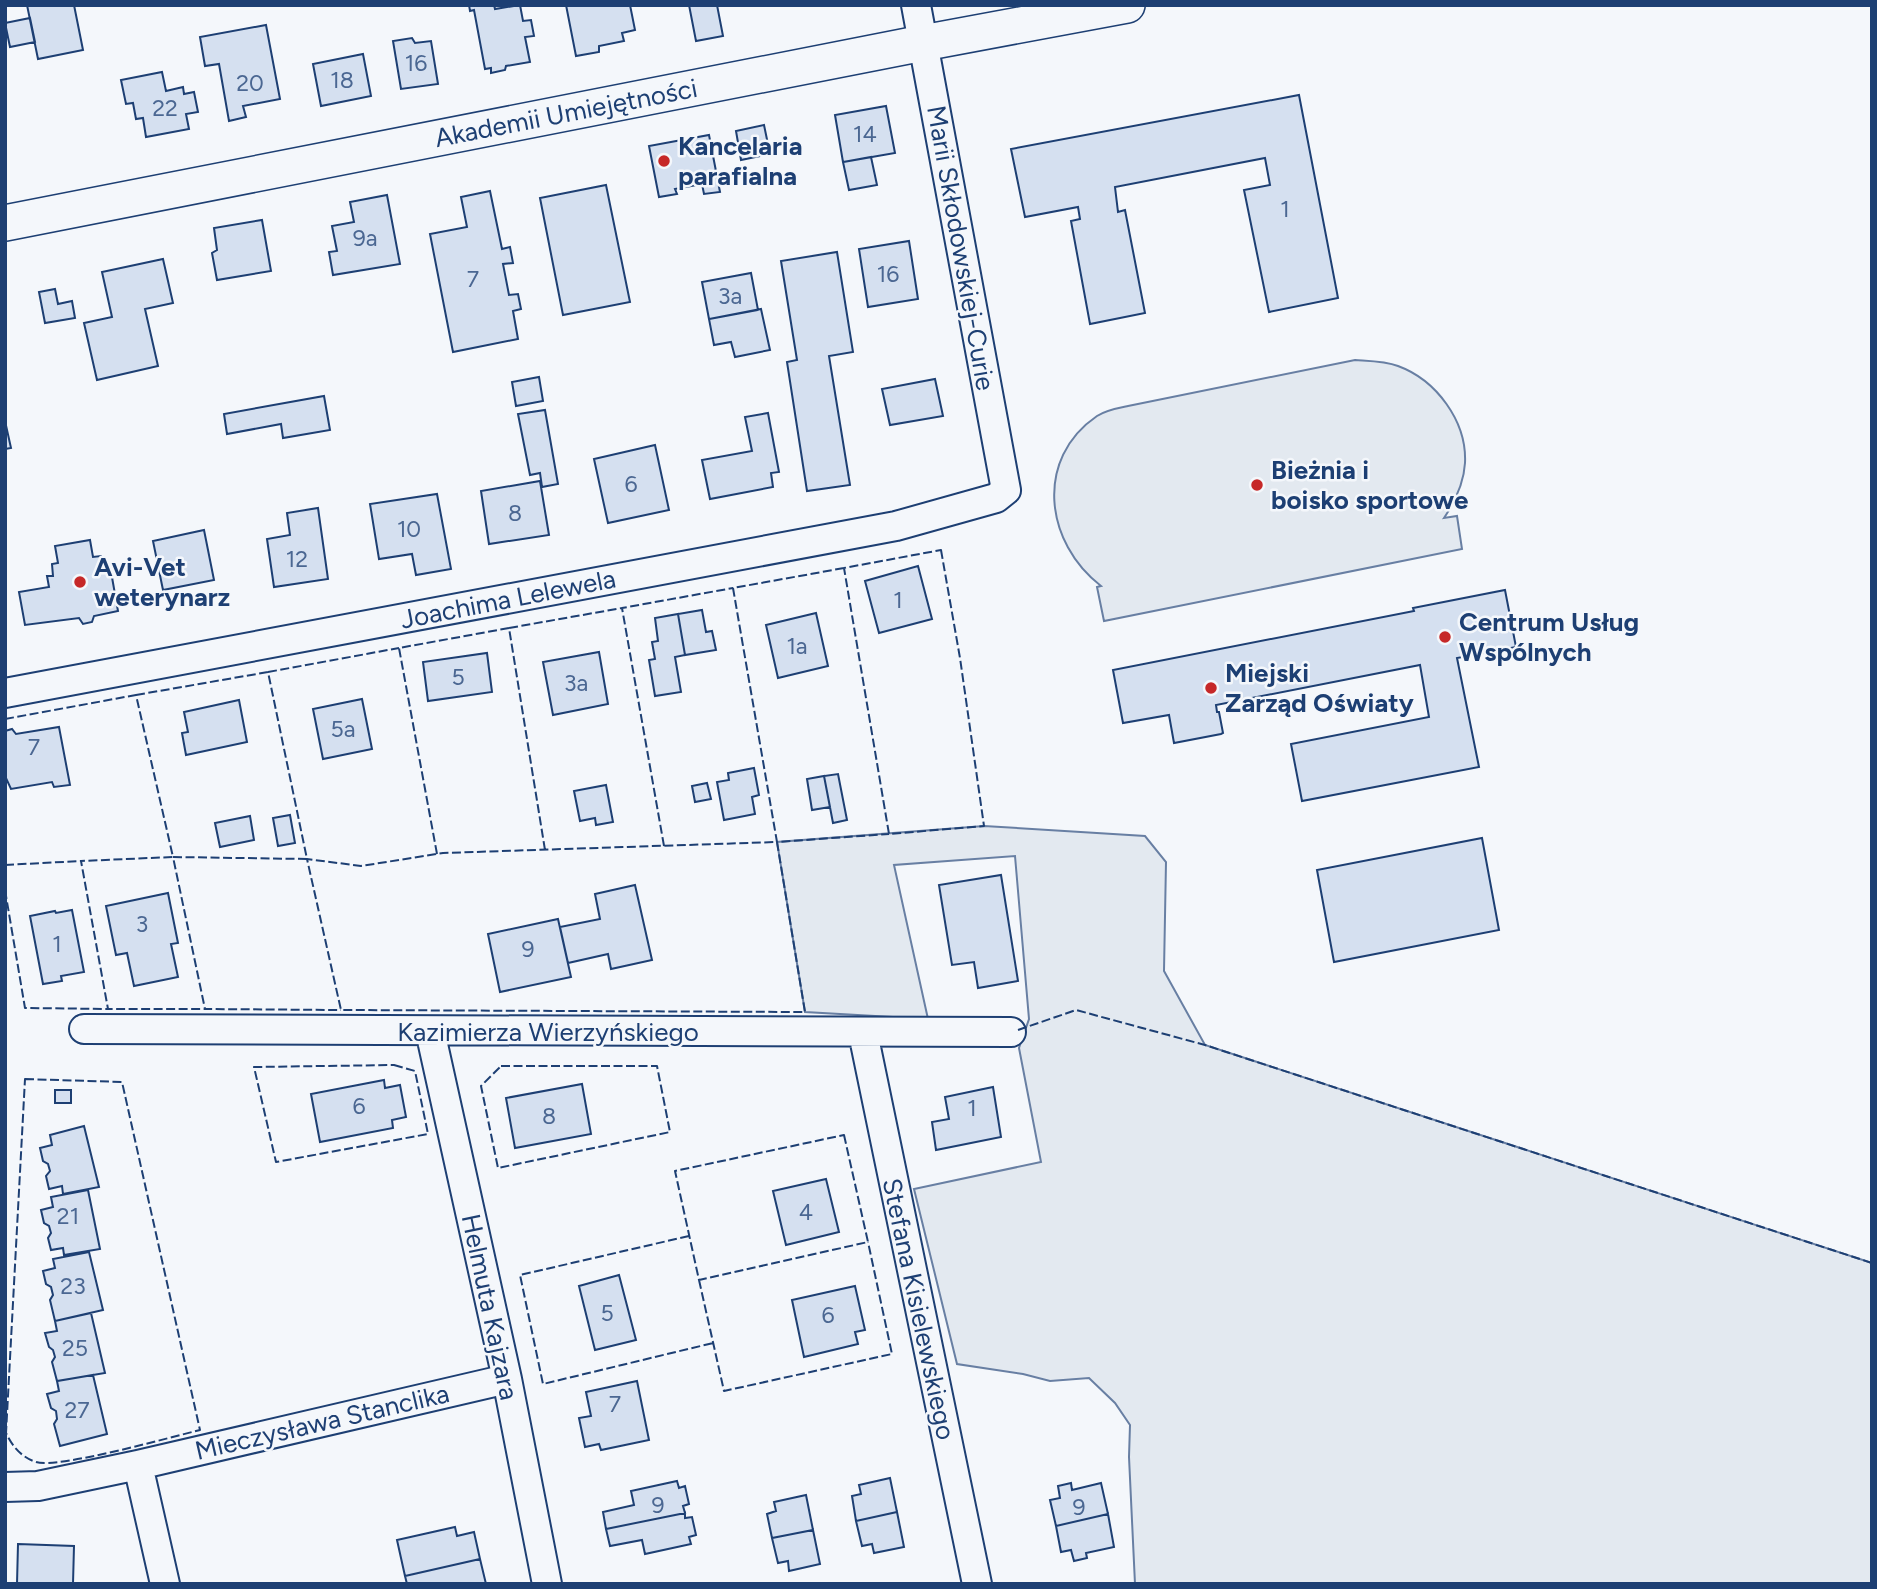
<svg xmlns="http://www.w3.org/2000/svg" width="1877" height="1589" viewBox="0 0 1877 1589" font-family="Figtree,sans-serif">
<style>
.green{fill:#e3e9f0;stroke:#687fa3;stroke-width:2}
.building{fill:#d5e0f0;stroke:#1d3f73;stroke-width:2}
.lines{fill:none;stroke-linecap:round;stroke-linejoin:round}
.minor-casing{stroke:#1d3f73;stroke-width:32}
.tertiary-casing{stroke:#1d3f73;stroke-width:38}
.minor{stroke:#f4f7fb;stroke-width:28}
.tertiary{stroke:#f4f7fb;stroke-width:35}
.fence{stroke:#1d3f73;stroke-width:2;stroke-dasharray:9 3.5;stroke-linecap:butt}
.poi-dot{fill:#c62828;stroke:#f4f7fb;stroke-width:2.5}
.labels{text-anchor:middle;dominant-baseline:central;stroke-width:5;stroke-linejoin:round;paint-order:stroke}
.number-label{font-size:23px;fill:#4b6792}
.street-label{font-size:26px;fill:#1d3f73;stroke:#f4f7fb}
.poi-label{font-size:26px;font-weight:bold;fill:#1d3f73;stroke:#f4f7fb;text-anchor:start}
</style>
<rect width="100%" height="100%" fill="#f4f7fb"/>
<path class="green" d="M1355 360C1369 361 1385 361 1398 366 1436 380 1467 421 1465 463 1464 482 1454 503 1444 518L1457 516 1462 549 1104 621 1097 587 1101 586C1045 543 1034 459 1097 416 1106 410 1118 408 1128 406Z
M984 826 1145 836 1166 862 1164 971 1205 1045 1872 1263V1584H1135L1129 1457 1130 1425 1115 1403 1089 1378 1050 1381 1023 1374 957 1364 914 1189 1041 1162 1019 1048 1029 1019 1015 856 894 865 928 1019 805 1012 777 842Z"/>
<path class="building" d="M27 5H74L83 50 38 59Z
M469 5H494L495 9 520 5 523 21 531 20 534 36 525 37 530 62 506 66 505 70 491 73V68L485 69 474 10 470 11Z
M566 5H630L635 30 622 33 624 41 599 46V52L576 56Z
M689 5H717L723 36 696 41Z
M30 18 35 42 10 47 5 23Z
M266 25 280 99 243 106 246 117 229 121 219 64 205 66 200 37Z
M412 38 415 43 431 41 438 84 401 89 393 41Z
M363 54 371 96 321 106 313 64Z
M162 72 166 91 183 87 184 94 194 92 198 112 186 114 189 129 146 137 143 118 136 119 133 103 126 104 121 80Z
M1299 95 1338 298 1269 312 1244 190 1270 185 1265 158 1115 187 1118 212 1125 210 1145 313 1090 324 1071 221 1080 219 1078 207 1025 217 1011 149Z
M886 106 895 153 843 162 835 115Z
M764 125 770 154 741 160 736 131Z
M709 135 720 192 704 194 702 184 675 189 677 194 659 197 649 146Z
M871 157 877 185 849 190 843 162Z
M606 185 630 302 563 315 540 198Z
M490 191 502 249 510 247 513 263 503 264 509 295 518 294 521 309 513 311 518 339 453 352 430 234 467 227 461 197Z
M387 195 400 264 333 275 329 252 337 251 332 226 354 222 350 202Z
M262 220 271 271 217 280 212 253 217 250 214 228Z
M909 241 918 299 868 307 859 249Z
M837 252 853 352 829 356 850 485 807 491 787 362 797 360 781 261Z
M163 259 173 303 145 309 158 366 97 380 84 323 112 317 102 272Z
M751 273 758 310 709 319 702 282Z
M55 289 58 304 72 301 75 318 45 323 39 292Z
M761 309 770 350 735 357 731 342 714 345 709 319Z
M539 377 543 401 516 406 512 382Z
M935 379 943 416 890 425 882 389Z
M324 396 330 430 283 438 281 424 227 434 224 414Z
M545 410 558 484 542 487 540 473 530 475 518 414Z
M768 413 779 472 771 473 773 487 710 499 702 460 752 451 745 417Z
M5 421 11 448 5 449Z
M655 445 669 510 608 523 594 459Z
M540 481 549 535 489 544 481 491Z
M437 494 451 569 416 575 412 554 379 559 370 504Z
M318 508 328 579 274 587 267 539 290 535 287 513Z
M204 530 214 580 163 590 153 541Z
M90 540 93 557 101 556 103 567 110 566 118 611 94 616 92 622 83 624 79 618 25 625 19 592 49 587 47 576H53L52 564 58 563 55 546Z
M918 566 932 619 879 633 865 581Z
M1505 590 1516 647 1457 658 1479 767 1302 801 1291 744 1429 717 1420 665 1216 705 1217 712H1219L1223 733 1221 734 1174 743 1169 715 1123 723 1113 670 1414 611 1413 608Z
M702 610 706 632 712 631 716 650 685 655 678 614Z
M816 613 828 666 778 678 766 625Z
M678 614 685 655 675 657 681 692 655 696 649 660 655 659 652 642 658 641 655 618Z
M599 652 608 704 553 715 543 662Z
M487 653 492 692 428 701 423 662Z
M362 699 372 749 323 759 313 709Z
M239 700 247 742 186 755 182 733 188 732 184 712Z
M59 727 70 785 54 787 52 782 11 789 5 776V731L12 729 16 734Z
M754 768 759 795 752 797 755 814 724 820 717 782 729 780 728 773Z
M838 774 847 820 833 823 824 776Z
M824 776 830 807 812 810 807 779Z
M707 783 711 799 695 802 692 786Z
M606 785 613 822 596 825 595 818 580 821 574 791Z
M290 815 295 843 278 846 273 818Z
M250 816 254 840 220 847 215 823Z
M1482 838 1499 930 1334 962 1317 870Z
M1001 875 1018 981 978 988 974 962 952 965 939 885Z
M635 885 652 960 611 969 608 954 568 963 560 927 600 919 595 894Z
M168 893 178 943 171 944 178 977 134 986 127 953 116 955 106 906Z
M72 910 84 972 61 976 62 981 43 984 30 916 55 911 56 913Z
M558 919 571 977 500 992 488 934Z
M384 1080 385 1088 400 1085 406 1117 392 1120 393 1128 320 1142 311 1094Z
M582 1084 591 1134 515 1148 506 1098Z
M993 1087 1001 1137 936 1150 932 1122 949 1119 945 1097Z
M55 1090H71V1103H55Z
M84 1126 99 1187 63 1194 62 1186 49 1189 46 1176 50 1171 48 1164 43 1161 40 1148 52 1145 50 1135Z
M826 1179 839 1232 786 1245 773 1191Z
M88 1190 100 1249 64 1255 63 1248 51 1250 48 1238 51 1233 49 1226 44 1223 41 1210 53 1207 51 1197Z
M89 1252 103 1310 55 1321 50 1300 53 1295 51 1287 46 1284 43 1271 55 1268 53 1259Z
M619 1275 636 1340 595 1350 579 1286Z
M855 1286 865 1330 855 1332 858 1344 804 1357 792 1300Z
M91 1313 105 1373 57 1381 52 1362 55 1357 53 1350 49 1347 45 1333 57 1331 55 1321Z
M93 1375 107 1434 60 1446 54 1424 57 1419 56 1411 51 1408 47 1394 59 1391 57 1381Z
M637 1381 649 1440 601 1450 599 1444 585 1447 579 1418 591 1416 586 1392Z
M890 1478 897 1512 856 1521 852 1496 861 1494 859 1485Z
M677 1481 679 1488 685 1486 689 1504 683 1506 685 1513 606 1529 603 1512 634 1505 631 1491Z
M1071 1483 1072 1490 1101 1483 1108 1514 1056 1526 1050 1500 1060 1498 1058 1486Z
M806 1495 813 1530 772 1538 767 1514 776 1511 774 1502Z
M897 1512 904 1547 874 1553 872 1544 862 1546 856 1521Z
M685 1513V1518L692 1517 696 1535 689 1537 691 1544 645 1554 642 1540 610 1546 606 1529Z
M1108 1514 1114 1547 1086 1553 1087 1558 1074 1561 1071 1550 1061 1552 1056 1526Z
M455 1527 457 1536 474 1532 480 1559 405 1576 397 1540Z
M813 1530 820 1564 789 1571 788 1561 778 1563 772 1538Z
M18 1544 74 1546 73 1584H17Z
M480 1559 486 1584H407L405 1576Z"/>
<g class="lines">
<g class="minor-casing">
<path id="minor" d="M5 693 896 526 996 498 1006 490 916 5
M84 1029 1011 1032
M430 1031 507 1379 547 1584
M863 1033 977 1584
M138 1465 165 1584
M5 1487 38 1486 138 1465 507 1379"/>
</g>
<g class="tertiary-casing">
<path id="tertiary" d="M5 223 923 43 1127 5"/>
</g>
<use href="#minor" class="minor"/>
<use href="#tertiary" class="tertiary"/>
<path class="fence" d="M941 550 960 658 984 826 889 834 844 568Z
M844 568 733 588 777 842 889 834
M268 672 399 648
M136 695 268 672 307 859 173 857 205 1009 341 1010
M5 719 136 695 173 857 81 861 108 1009H205
M777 842 805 1012 341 1010 307 859 361 866 443 853Z
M664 846 622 608 733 588
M545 850 509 628 622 608
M437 854 399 648 509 628
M5 865 81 861
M5 890 25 1008 108 1009
M1018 1030 1076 1010 1205 1045 1872 1263
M394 1065 415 1071 428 1134 276 1162 254 1067Z
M501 1066H657L670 1132 498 1168 481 1086Z
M25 1079 122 1082 200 1430C171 1437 58 1469 36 1462 21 1457 12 1446 6 1433Z
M844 1135 868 1242 699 1280 675 1171Z
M689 1236 520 1275 543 1384 713 1343
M699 1280 724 1391 892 1354 868 1242"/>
</g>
<g class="poi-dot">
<circle cx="664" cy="161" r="7"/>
<circle cx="1257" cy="485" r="7"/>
<circle cx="80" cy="582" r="7"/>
<circle cx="1445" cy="637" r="7"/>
<circle cx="1211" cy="688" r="7"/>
</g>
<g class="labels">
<g class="number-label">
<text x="416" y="63">16</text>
<text x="342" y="80">18</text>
<text x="250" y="83">20</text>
<text x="165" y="108">22</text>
<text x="865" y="134">14</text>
<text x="1285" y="209">1</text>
<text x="365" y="238">9a</text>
<text x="888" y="274">16</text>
<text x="473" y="279">7</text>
<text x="730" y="296">3a</text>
<text x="631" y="484">6</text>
<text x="515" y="513">8</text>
<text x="409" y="529">10</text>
<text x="297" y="559">12</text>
<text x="898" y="600">1</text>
<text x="797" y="646">1a</text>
<text x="458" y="677">5</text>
<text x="576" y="683">3a</text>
<text x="343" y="729">5a</text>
<text x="34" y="747">7</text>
<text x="142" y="924">3</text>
<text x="57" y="944">1</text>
<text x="528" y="949">9</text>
<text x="359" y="1106">6</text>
<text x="972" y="1108">1</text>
<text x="549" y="1116">8</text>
<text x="806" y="1212">4</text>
<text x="68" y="1216">21</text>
<text x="73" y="1286">23</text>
<text x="607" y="1313">5</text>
<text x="828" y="1315">6</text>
<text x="75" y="1348">25</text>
<text x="615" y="1404">7</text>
<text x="77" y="1410">27</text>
<text x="658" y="1505">9</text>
<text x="1079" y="1507">9</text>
</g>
<g class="street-label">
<text transform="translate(566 113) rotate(-11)">Akademii Umiejętności</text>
<text transform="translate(961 248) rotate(80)">Marii Skłodowskiej-Curie</text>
<text transform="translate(508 599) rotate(-11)">Joachima Lelewela</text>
<text x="548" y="1032">Kazimierza Wierzyńskiego</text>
<text transform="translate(490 1307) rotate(78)">Helmuta Kajzara</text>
<text transform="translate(919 1309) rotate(78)">Stefana Kisielewskiego</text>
<text transform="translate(322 1422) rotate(-13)">Mieczysława Stanclika</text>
</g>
<g class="poi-label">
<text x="678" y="146">Kancelaria<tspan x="678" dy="30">parafialna</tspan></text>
<text x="1271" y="470">Bieżnia i<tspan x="1271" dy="30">boisko sportowe</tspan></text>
<text x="94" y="567">Avi-Vet<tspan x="94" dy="30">weterynarz</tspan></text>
<text x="1459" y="622">Centrum Usług<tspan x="1459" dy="30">Wspólnych</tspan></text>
<text x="1225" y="673">Miejski<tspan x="1225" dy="30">Zarząd Oświaty</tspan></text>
</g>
</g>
<rect width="1877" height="1589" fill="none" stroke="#1d3f73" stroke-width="14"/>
</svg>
